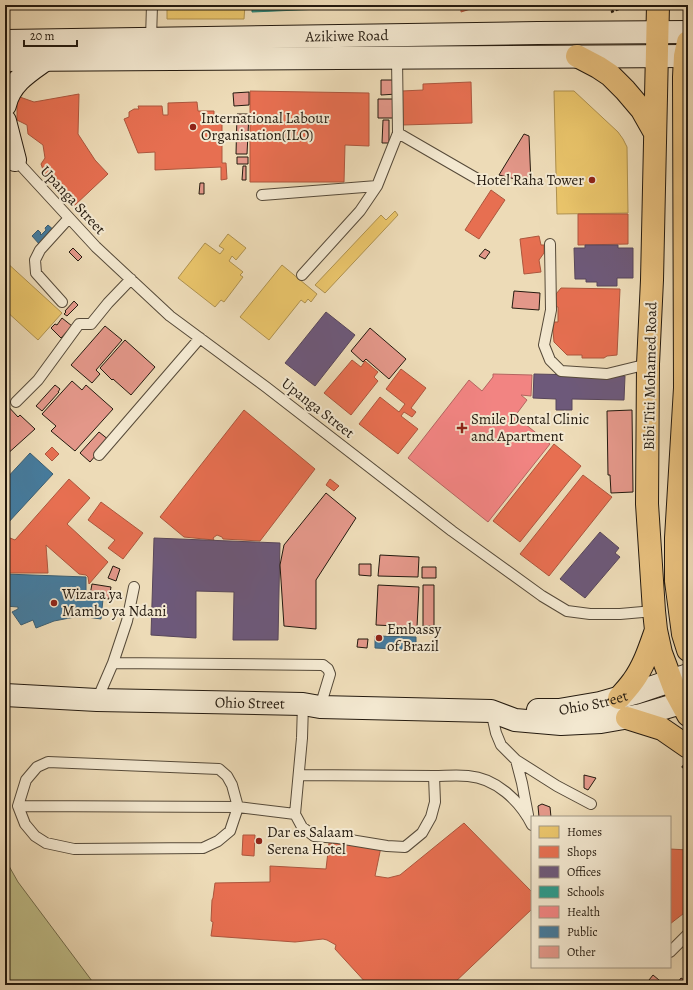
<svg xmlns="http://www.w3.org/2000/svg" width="693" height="990" viewBox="0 0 693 990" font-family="Alegreya,serif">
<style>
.green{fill:#bfbe89;stroke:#726c4c}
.homes{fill:#e9c46a;stroke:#ae914f}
.shops{fill:#e76f51;stroke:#ac563d}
.offices{fill:#6d597a;stroke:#57465a}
.schools{fill:#2a9d8f;stroke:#287669}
.health{fill:#f28482;stroke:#b46460}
.public{fill:#457b9d;stroke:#3b5e72}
.building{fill:#e39789;stroke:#241a0f}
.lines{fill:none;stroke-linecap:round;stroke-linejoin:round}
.lane-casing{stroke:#564a39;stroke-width:12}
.secondary-casing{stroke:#241a0f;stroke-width:24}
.highway-casing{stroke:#241a0f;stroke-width:24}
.path{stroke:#241a0f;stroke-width:2.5;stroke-dasharray:3 2;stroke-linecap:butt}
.lane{stroke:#f3e8d0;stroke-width:10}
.secondary{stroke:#f3e8d0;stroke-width:22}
.highway{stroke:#e6be7c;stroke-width:22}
.poi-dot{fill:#8f2418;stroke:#f3e8d0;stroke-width:1.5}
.labels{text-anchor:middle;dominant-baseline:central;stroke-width:4;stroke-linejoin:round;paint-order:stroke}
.street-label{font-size:15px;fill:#241a0f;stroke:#f3e8d0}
.poi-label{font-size:15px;fill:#241a0f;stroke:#f3e8d0;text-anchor:start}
</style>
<rect width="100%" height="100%" fill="#eddbb7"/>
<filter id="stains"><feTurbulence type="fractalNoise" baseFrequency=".005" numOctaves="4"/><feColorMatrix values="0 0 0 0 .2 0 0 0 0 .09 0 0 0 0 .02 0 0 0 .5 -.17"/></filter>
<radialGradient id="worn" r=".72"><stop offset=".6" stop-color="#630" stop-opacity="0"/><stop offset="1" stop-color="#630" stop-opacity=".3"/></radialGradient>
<path class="green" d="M5 859 18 882 95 985H5Z"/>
<path class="homes" d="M167 5H245L244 19H167Z
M554 91H574L618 132 623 139 627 147 628 213 557 214Z
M395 211 398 215 325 293 315 285 381 215 386 220Z
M228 234 246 248 236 260 232 256 229 261 243 272 240 275 243 277 224 302 221 300 215 307 178 278 205 243 220 254 224 249 219 246Z
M5 261 62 313 38 340 5 310Z
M282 265 317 294 311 302 308 299 305 303 301 300 269 340 240 317Z"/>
<path class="shops" d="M330 5H435L330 7Z
M461 5H479L480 6 461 12Z
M471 82 472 123 402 125V91L423 90V84Z
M250 91 369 93V146L345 145 344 182H250Z
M79 94 78 134 95 160 108 174 74 206 46 178 41 164 45 158 43 145 28 134 27 125 17 120V96L34 102Z
M197 102 198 111H214V117L222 116V163H226L227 179 221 180V167L155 170V152L138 153 124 119 129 117V112L134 109H139L138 106H162L163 115H168V103Z
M491 190 505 200 479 239 465 230Z
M578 214H628V244L578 245Z
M539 236 541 245H544V253L539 260 541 272 524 274 520 239Z
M561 288 620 289 617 355 607 356 604 358H582V355H567L554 342 553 331 554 322H558V307L554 306 556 294Z
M352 360 361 367 365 361 378 372 374 377 378 381 351 415 324 393Z
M401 369 426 388 411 408 416 412 412 417 404 412 401 416 418 429 398 454 359 424 380 397 399 412 405 404 386 389Z
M244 410 315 469 260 541 223 539 222 537 217 535 213 538 214 540 184 537 160 517Z
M554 444 581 466 520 542 493 521Z
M52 447 59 454 52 461 45 454Z
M583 475 612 497 549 576 520 554Z
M69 479 90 498 67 524 108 562 89 584 88 577 86 575 79 574 46 545 48 573H5V536L15 540Z
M330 479 339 486 334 491 326 485Z
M101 502 143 533 123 559 108 548 115 540 88 520Z
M464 823 532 892V909L452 985H368L335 949 336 945 327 940 323 939 295 942 211 936 213 922 211 921 212 900 213 898 215 883 270 882V866L326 869 329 843 381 847 375 876 388 878 400 875Z
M243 835H255L254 856 242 855Z
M670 849 688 850V910L670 924Z"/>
<path class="offices" d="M585 245H618V248H633V278H617V286H597V282H586V279H575L574 248H585Z
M326 312 355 335 315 386 285 363Z
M534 374 625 376 624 400 572 399V410H556V399L533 398Z
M600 532 619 548 615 553 620 557 585 598 560 579Z
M154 538 280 543 278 640H233L234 592 196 591V638L151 635Z"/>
<path class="schools" d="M252 5H321V9L252 12Z"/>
<path class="health" d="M493 374 532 375 531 396 521 395 527 400 515 416 550 444 488 522 408 458 469 380 482 391 493 377Z"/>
<path class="public" d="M48 225 55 231 40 245 32 236 38 230 41 233 40 234 41 235 46 230 45 228Z
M30 453 53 474 7 524 5 523V480Z
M5 574 86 577V594L103 599 101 619 80 616 54 621 36 628 33 620 21 625 12 612 18 609V607L5 606Z
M375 636 416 637V650L375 648Z"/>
<path class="building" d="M381 80H396L397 94 381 95Z
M249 92V105L234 106 233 93Z
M378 99H397V118H378Z
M237 114H249L247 154H236Z
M383 120H389V143H382Z
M524 134 529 136 531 183 499 175Z
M237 157H248V164H237Z
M243 166H246V180H242Z
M200 183H204V194H199Z
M73 248 82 257 78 261 69 252Z
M485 249 490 252 485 259 479 256Z
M514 291 540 293 539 310 512 308Z
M74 301 78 305 67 316 64 314 66 312 65 311Z
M62 318 72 326 61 338 51 328 55 324 57 325Z
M105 326 122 340 96 370 100 374 92 383 71 365Z
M370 328 406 359 389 379 366 359 363 362 351 351Z
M125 340 155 367 131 395 113 379 112 380 100 368Z
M72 381 82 390 86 385 113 409 75 451 51 431 56 426 42 414Z
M55 385 60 389 58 392H59L42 411 36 406Z
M5 403 18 417 20 415 35 429 5 456Z
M632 410 633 492 611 493 610 475H608L607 411Z
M99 432 109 440 90 462 80 453Z
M326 493 356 518 316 580V629L284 626 280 565 284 545Z
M380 555 419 557 418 577 378 576Z
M359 564H371V576L359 575Z
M113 566 120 569 116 581 108 578Z
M422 567H436V578H422Z
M92 584 111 587 109 599 90 595Z
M378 585 419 587 417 627 376 625Z
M423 585H434V626H423Z
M358 639H368L367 648 357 647Z
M584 775 596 778 588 790 584 788Z
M542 804 550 807 551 817H539L538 806Z
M653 975 665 985H645Z
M681 978 688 982V985H676Z"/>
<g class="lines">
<g class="lane-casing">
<path id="lane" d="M151 39 152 5
M398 133 481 181
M14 158 96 247 170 316 266 387 452 531 542 596 567 611 590 614H620L654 611
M262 195 377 186
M550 244 551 310 544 345 550 360 561 371 607 374 648 364
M302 275 360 211 377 186 398 133 397 58
M62 302 36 273 35 260 40 250 69 218
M16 402 38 380 79 324H91L108 303 131 279
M99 455 200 338
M113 663 323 665 328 669 330 674 320 707
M97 700 113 663 127 621 134 587
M491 711 496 733 501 745 516 760 557 786 591 804
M516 760 522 783 528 815
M48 762 219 769 227 776 232 785 238 807 230 831 218 841 203 848 74 849 46 843 35 836 25 824 18 806 26 780 37 767Z
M299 775 434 776 435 802 431 817 422 833 405 847 387 846 338 838 314 836 302 827 295 814 302 738 303 704
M434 776C445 776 457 775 468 776 496 778 520 801 532 825
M18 806 238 807 295 814
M670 952 688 934"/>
</g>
<g class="secondary-casing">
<g id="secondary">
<path id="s1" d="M5 41 538 33 688 32"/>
<path d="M5 60 685 56"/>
<path d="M5 105C10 83 28 72 45 60"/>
<path d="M5 121 15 160"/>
<path id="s2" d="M5 695 97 700 303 704 320 707 491 711 515 720 561 724 601 722 641 715 681 703 688 699"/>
<path id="s3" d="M538 710H559L600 703 635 693 688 675"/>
</g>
</g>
<g class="highway-casing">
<path id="highway" d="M658 5 652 280 648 364 647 504 654 611 656 630 661 653 676 693 688 715
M688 42 685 56 684 77 685 388 676 538V581L683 634 688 650
M577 56 598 67 610 75 625 90 642 110 655 133
M619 698C623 693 629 687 633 681 644 666 650 647 656 630
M627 718 662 729 688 747"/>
</g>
<path class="path" d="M611 12 621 8 623 5
M682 766 688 771"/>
<use href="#lane" class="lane"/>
<use href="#secondary" class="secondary"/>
<use href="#highway" class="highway"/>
</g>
<g class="poi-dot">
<circle cx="193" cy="127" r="4"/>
<circle cx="592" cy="180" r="4"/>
<path d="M460 422h4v4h4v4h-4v4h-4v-4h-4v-4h4z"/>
<circle cx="54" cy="603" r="4"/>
<circle cx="379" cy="638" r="4"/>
<circle cx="259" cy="841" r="4"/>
</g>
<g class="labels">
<g class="street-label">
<text stroke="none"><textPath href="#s1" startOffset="342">Azikiwe Road</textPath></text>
<text transform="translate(73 200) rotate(47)">Upanga Street</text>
<text transform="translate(650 376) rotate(-89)">Bibi Titi Mohamed Road</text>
<text transform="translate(318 408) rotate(38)">Upanga Street</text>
<text stroke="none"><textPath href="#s3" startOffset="56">Ohio Street</textPath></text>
<text stroke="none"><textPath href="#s2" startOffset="245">Ohio Street</textPath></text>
</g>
<g class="poi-label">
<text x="201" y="118">International Labour<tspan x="201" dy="17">Organisation(ILO)</tspan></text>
<text x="584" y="180" text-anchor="end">Hotel Raha Tower</text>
<text x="471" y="419">Smile Dental Clinic<tspan x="471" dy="17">and Apartment</tspan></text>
<text x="62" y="594">Wizara ya<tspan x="62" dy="17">Mambo ya Ndani</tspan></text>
<text x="387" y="629">Embassy<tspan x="387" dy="17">of Brazil</tspan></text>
<text x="267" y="832">Dar es Salaam<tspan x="267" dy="17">Serena Hotel</tspan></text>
</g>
</g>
<rect width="693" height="990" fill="none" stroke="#eddbb7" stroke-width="20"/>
<rect x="6" y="6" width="681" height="978" fill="none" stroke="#241a0f" stroke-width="2"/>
<rect x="10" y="10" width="673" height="970" fill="none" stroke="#241a0f"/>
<rect x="531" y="816" width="140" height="152" fill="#f3e8d0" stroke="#a09683"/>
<rect x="539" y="826" width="20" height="12" fill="#e9c46a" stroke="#a09683"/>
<text x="567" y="836" font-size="12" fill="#241a0f">Homes</text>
<rect x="539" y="846" width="20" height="12" fill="#e76f51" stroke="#a09683"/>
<text x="567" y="856" font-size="12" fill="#241a0f">Shops</text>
<rect x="539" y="866" width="20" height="12" fill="#6d597a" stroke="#a09683"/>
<text x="567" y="876" font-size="12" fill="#241a0f">Offices</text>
<rect x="539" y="886" width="20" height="12" fill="#2a9d8f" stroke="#a09683"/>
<text x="567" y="896" font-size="12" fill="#241a0f">Schools</text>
<rect x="539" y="906" width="20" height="12" fill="#f28482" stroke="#a09683"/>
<text x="567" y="916" font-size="12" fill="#241a0f">Health</text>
<rect x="539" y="926" width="20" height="12" fill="#457b9d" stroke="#a09683"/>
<text x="567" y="936" font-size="12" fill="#241a0f">Public</text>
<rect x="539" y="946" width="20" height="12" fill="#e39789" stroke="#a09683"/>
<text x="567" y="956" font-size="12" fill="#241a0f">Other</text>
<path d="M24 40v6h53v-6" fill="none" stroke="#241a0f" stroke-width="2"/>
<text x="30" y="40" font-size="12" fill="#241a0f" stroke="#f3e8d0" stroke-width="3" paint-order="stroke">20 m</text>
<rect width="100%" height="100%" filter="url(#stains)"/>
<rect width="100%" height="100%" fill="url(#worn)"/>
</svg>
